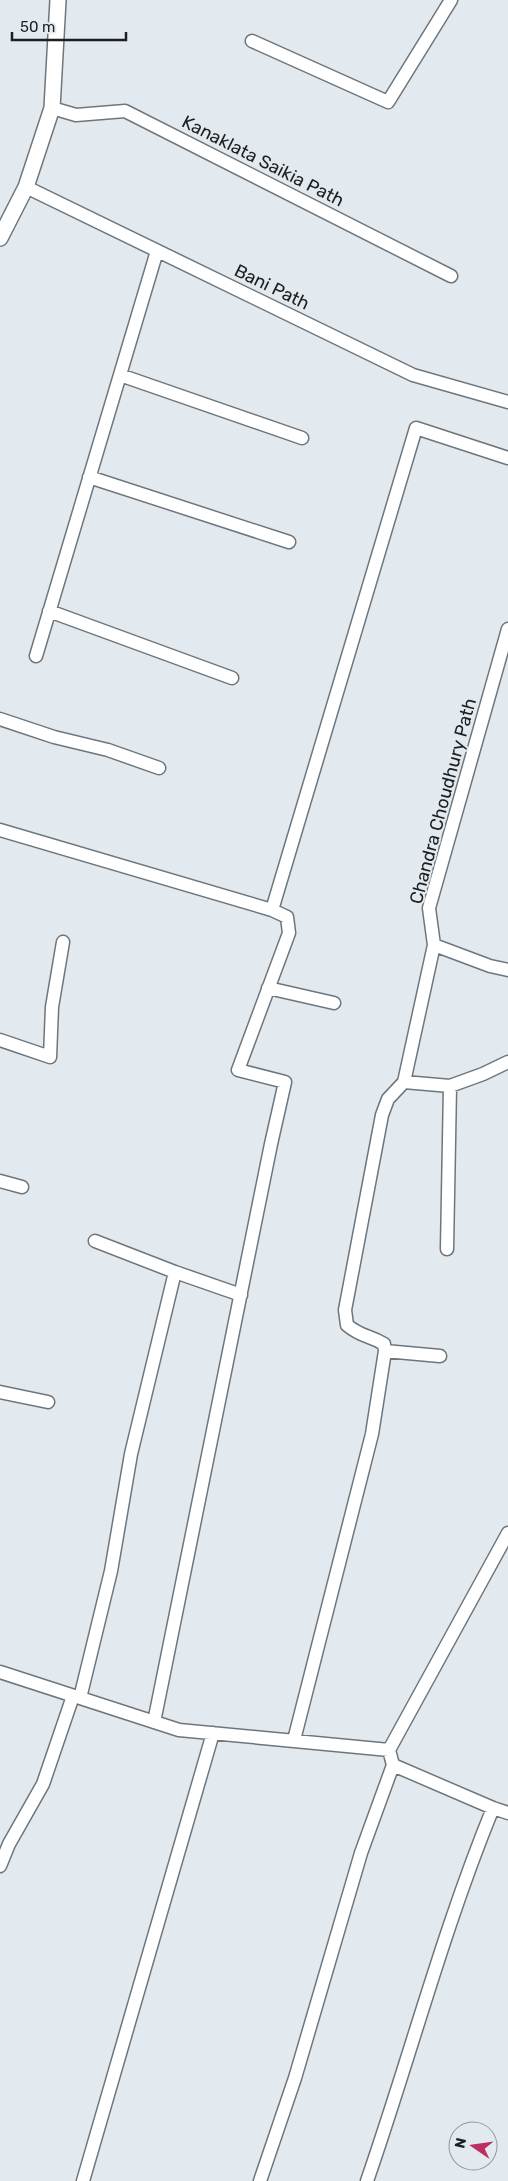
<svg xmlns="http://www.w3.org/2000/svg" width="508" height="2181" viewBox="0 0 508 2181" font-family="Rubik,sans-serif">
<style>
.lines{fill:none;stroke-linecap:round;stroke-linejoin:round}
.minor-casing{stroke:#6f767b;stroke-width:15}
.tertiary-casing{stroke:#6f767b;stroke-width:18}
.minor{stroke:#fff;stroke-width:12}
.tertiary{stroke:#fff;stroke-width:15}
.labels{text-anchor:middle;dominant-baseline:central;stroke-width:4;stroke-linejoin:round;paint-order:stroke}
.street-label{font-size:18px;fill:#1c1e20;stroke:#e2eaf0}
</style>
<rect width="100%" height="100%" fill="#e2eaf0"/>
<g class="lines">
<g class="minor-casing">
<path id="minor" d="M252 41 388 102 451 0
M52 108 76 115 125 111 451 276
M26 187 413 375 508 402
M120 375 302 438
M89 477 289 542
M49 611 232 678
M508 629 429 908 434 945 404 1082 450 1086 483 1074 508 1062
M36 656 157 251
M0 719 54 737 108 750 159 768
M0 830 272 910 287 917 289 933 238 1070 285 1082 271 1144 154 1722
M272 910 416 428 508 458
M434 945 490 966 508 970
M268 988 334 1003
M0 1040 50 1057 52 1007 63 942
M0 1181 22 1187
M447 1249 450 1086
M175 1272 241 1295
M385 1351 440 1356
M0 1392 48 1402
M0 1672 179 1730 389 1750 508 1533
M80 1698 111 1571 131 1454 175 1272 95 1241
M294 1740 372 1434 385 1351 384 1344C369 1335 361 1337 347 1325L345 1310 382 1115 388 1099 404 1082
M393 1765 493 1808 508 1813
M0 1866 9 1844 43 1784 73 1696
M83 2181 213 1733
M260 2181 295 2078 361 1853 393 1765 389 1750
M367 2181C410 2057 443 1930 493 1808"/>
</g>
<g class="tertiary-casing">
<path id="tertiary" d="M0 238 26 187 52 108 58 0"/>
</g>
<use href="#minor" class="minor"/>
<use href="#tertiary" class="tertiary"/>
</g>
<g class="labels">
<g class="street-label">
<text transform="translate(263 161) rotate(27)">Kanaklata Saikia Path</text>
<text transform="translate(272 287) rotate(26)">Bani Path</text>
<text transform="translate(443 801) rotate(-75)">Chandra Choudhury Path</text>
</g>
</g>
<g transform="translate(473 2146) rotate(283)"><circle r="24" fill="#e2eaf0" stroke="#93989d"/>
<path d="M0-4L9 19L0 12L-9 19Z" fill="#bc2f61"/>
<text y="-8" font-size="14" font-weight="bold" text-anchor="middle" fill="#1c1e20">N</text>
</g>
<path d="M12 32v8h114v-8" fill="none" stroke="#1c1e20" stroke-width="2.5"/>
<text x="20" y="32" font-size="15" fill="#1c1e20" stroke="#e2eaf0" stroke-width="4" paint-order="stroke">50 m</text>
</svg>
